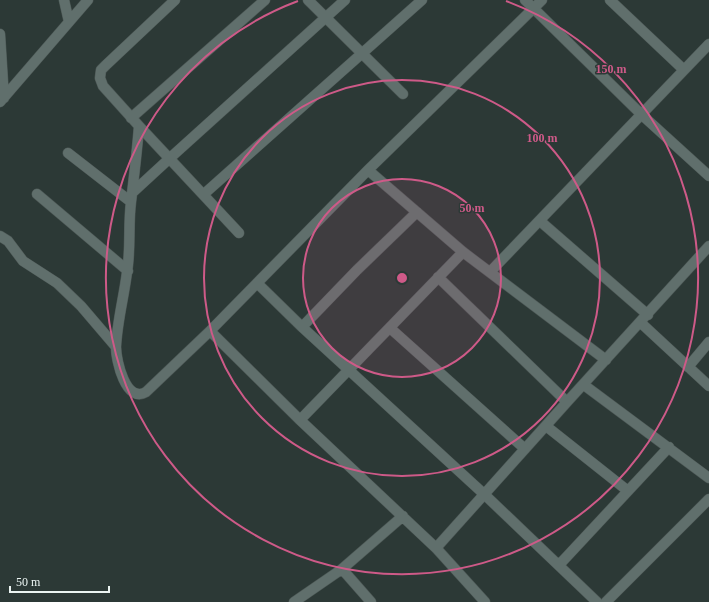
<svg xmlns="http://www.w3.org/2000/svg" width="709" height="602" viewBox="0 0 709 602" font-family="Georgia,serif">
<style>
.lines{fill:none;stroke-linecap:round;stroke-linejoin:round}
.street-casing{stroke:#4c5755;stroke-width:11}
.street{stroke:#606f6c;stroke-width:10}
.ring{fill:none;stroke:#ce5a88;stroke-width:2}
.centre{fill:#ce5a88;stroke:#2c3936;stroke-width:2}
.ring-label{font-size:12px;text-anchor:middle;font-weight:bold;fill:#ce5a88;stroke:#2c3936;stroke-width:3;stroke-linejoin:round;paint-order:stroke}
</style>
<rect width="100%" height="100%" fill="#2c3936"/>
<g class="lines">
<g class="street-casing">
<path id="street" d="M64 0 69 22
M175 0 106 65 101 70 100 78 103 86 139 126 239 233
M308 0 403 94
M525 0 642 115 709 176
M610 0 684 70
M0 34 4 98
M0 102 88 0
M131 118 265 0
M139 126C137 152 134 177 131 202 128 225 131 249 127 272 124 297 117 322 116 347 116 361 126 404 146 392L210 331 368 170 542 0
M68 153 131 202
M368 170 463 252 606 360
M132 193 170 158 345 0
M37 194 128 271
M204 194 422 0
M417 212 357 270 302 327 485 495 597 602
M540 221 648 315
M0 236 8 241 23 261 57 283 81 306 116 347
M490 272 709 44
M257 283 302 327
M641 323 709 386
M390 328 525 449
M210 331 300 420 436 548 485 602
M688 367 709 342
M584 385 709 478
M567 402 709 246
M300 420 463 252
M546 426 628 491
M436 548 567 402 438 277
M559 565 669 447
M342 569 371 602
M294 602 342 569 403 516
M606 602 709 499"/>
</g>
<use href="#street" class="street"/>
</g>
<circle cx="402" cy="278" r="99" fill="#ce5a88" fill-opacity=".12"/>
<g class="ring">
<circle cx="402" cy="278" r="99"/>
<circle cx="402" cy="278" r="198"/>
<path d="M506 1A296 296 0 1 1 298 1"/>
</g>
<circle cx="402" cy="278" r="6" class="centre"/>
<g class="ring-label">
<text x="611" y="73">150 m</text>
<text x="542" y="142">100 m</text>
<text x="472" y="212">50 m</text>
</g>
<path d="M10 586v6h99v-6" fill="none" stroke="#ebf4f2" stroke-width="2"/>
<text x="16" y="586" font-size="12" fill="#ebf4f2" stroke="#2c3936" stroke-width="3" paint-order="stroke">50 m</text>
</svg>
